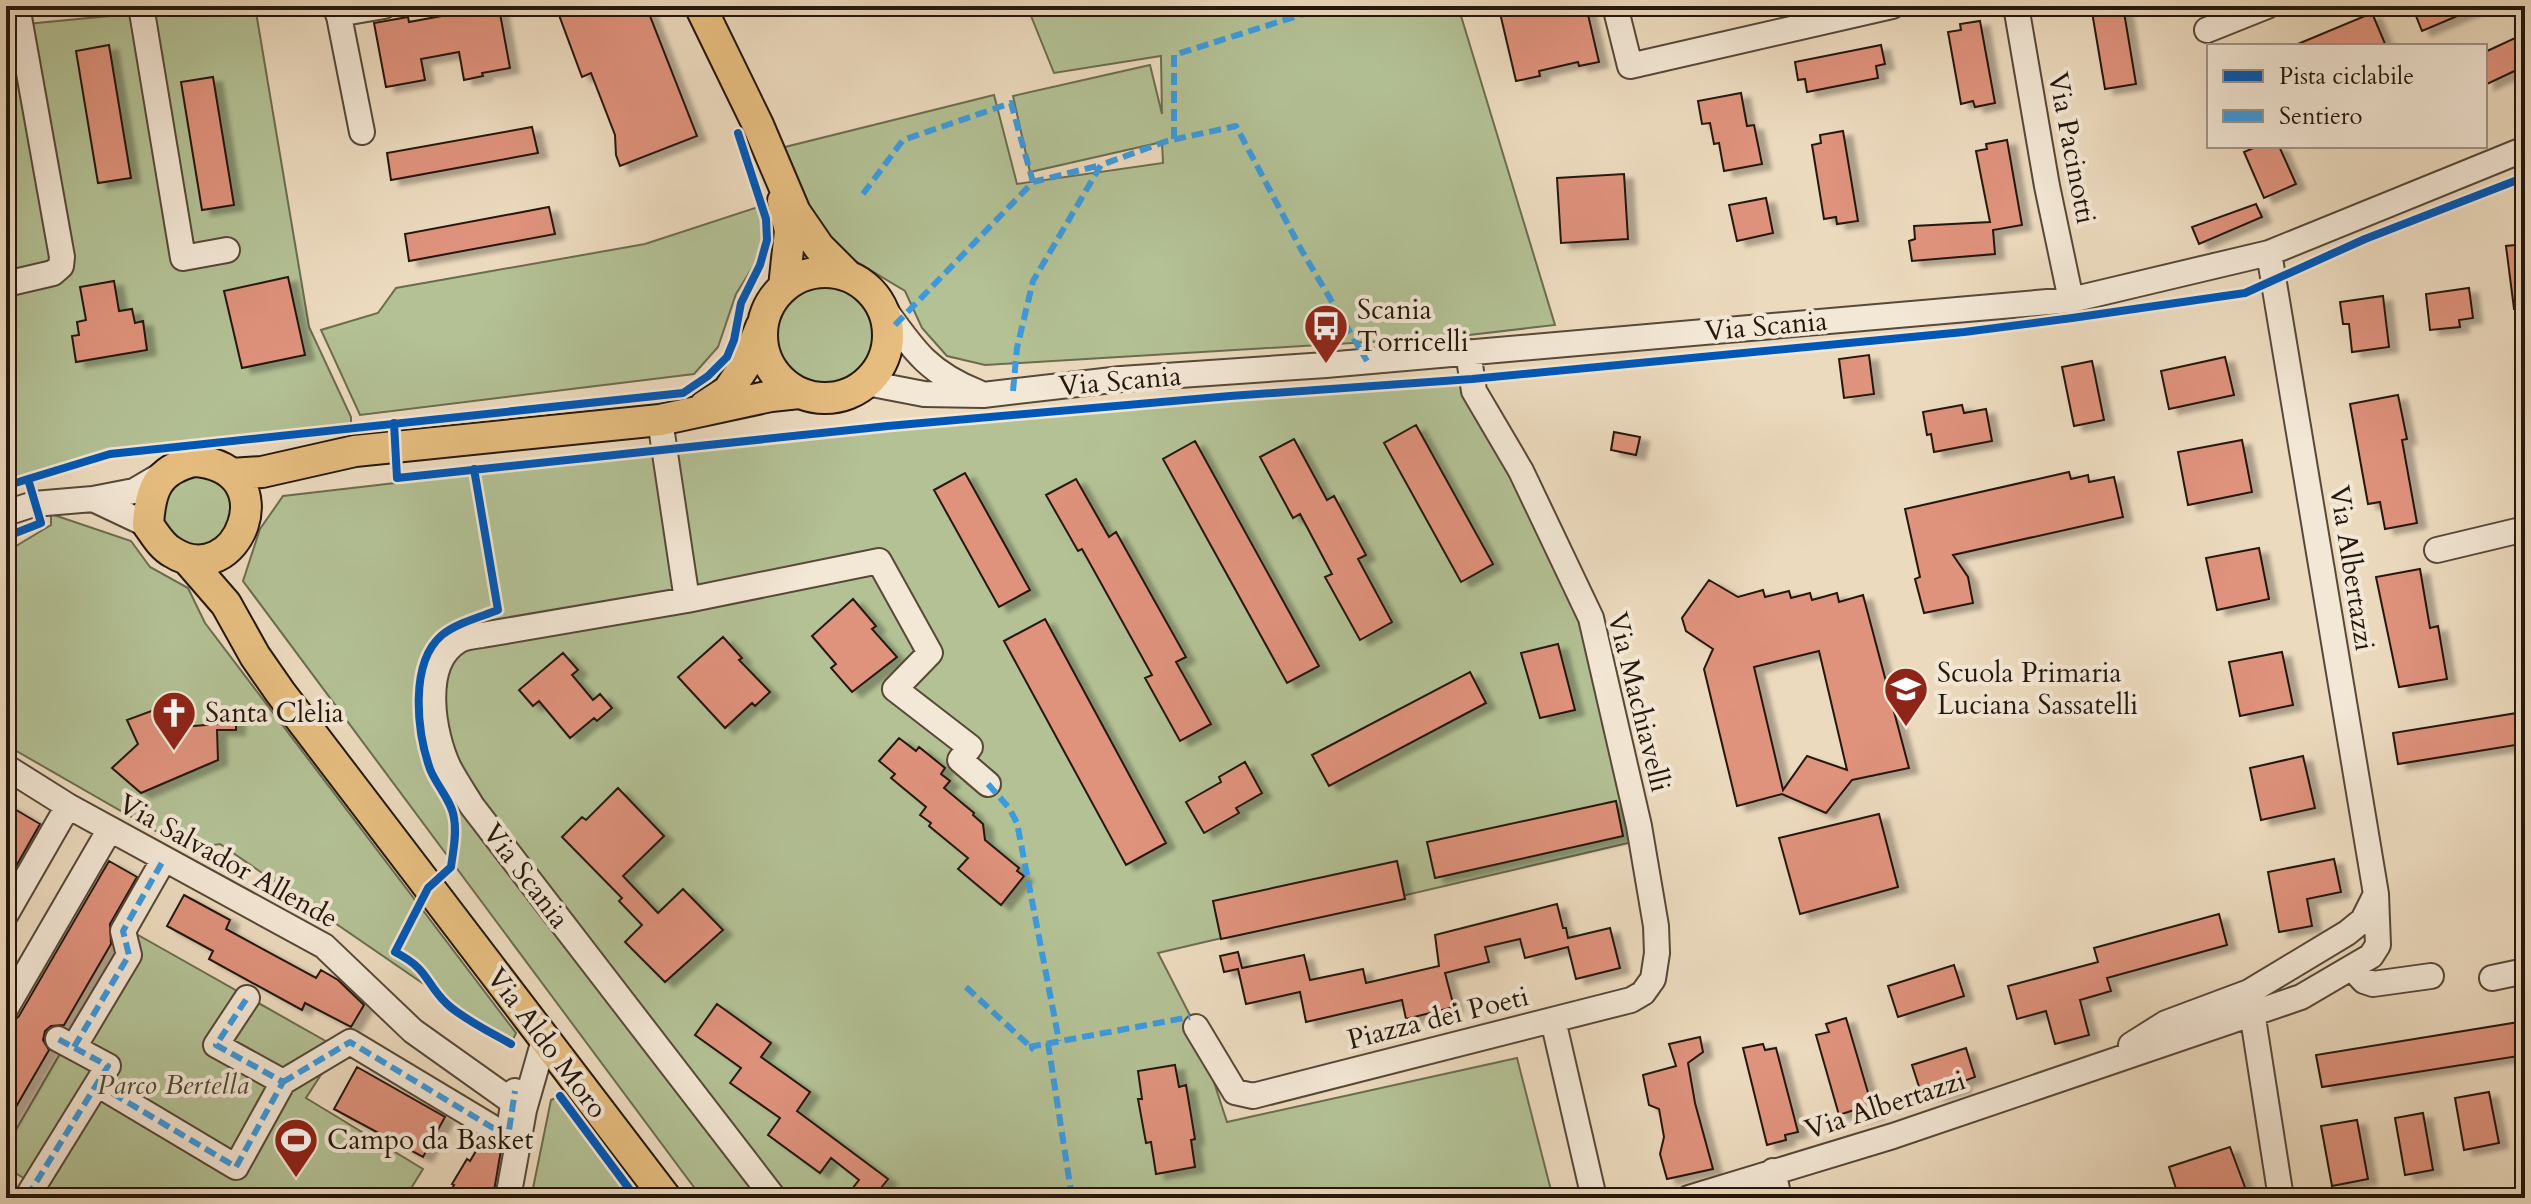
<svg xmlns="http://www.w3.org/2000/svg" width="2531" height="1204" viewBox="0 0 2531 1204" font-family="Cardo,serif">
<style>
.green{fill:#b3c195;stroke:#6c6c50;stroke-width:2}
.building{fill:#df927c;stroke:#25170b;stroke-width:2;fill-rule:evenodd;filter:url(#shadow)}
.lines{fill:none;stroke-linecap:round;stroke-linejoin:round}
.minor-casing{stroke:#574838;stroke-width:28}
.major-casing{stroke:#25170b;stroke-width:34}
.minor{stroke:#f3e7d5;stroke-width:24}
.major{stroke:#e6bd7f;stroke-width:30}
.quiet{stroke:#3c9ade;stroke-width:6;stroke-dasharray:12 6;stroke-linecap:butt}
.cycleway-casing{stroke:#f3e7d5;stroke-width:13}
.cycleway{stroke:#0057b8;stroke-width:8}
.labels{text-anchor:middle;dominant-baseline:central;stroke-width:8;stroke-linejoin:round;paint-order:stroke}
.street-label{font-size:28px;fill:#25170b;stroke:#f3e7d5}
.poi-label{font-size:28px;fill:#25170b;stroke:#f3e7d5;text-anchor:start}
.park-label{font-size:28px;font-style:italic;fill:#504a34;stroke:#f3e7d5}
</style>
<defs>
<filter id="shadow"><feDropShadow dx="9" dy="5" stdDeviation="2" flood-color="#0004"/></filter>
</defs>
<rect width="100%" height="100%" fill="#ecdabe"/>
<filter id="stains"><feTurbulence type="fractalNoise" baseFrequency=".0025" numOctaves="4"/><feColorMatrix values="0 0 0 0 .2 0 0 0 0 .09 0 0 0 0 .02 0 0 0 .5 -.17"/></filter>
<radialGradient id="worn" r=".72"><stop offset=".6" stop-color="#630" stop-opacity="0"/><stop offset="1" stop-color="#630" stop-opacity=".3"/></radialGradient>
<path class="green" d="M213 6H255L309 327 351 417V428L110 454 6 488V26Z
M1027 6H1458L1555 325 1452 337 985 365 947 356 922 328 905 291 825 243 765 152 994 95 1017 184 1163 163 1162 142 1030 172 1013 96 1150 65 1162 114 1161 56 1054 73Z
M761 206 764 249 736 294 718 347 694 374 360 415 321 330 378 313 396 288 645 244Z
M775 334a51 51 0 1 1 102 0a51 51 0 1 1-102 0Z
M1472 379 1591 618 1641 840 1158 953 1196 1027 1227 1122 1517 1058 1553 1198H702L243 581 260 529 283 496 888 426Z
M186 474 221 482 234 503 230 528 200 550 165 535 159 498Z
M51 514 131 541 150 567 188 588 205 623 516 1033 511 1044 220 844 187 849 6 745V552L51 525Z
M131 931 338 1048 306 1098 423 1169 405 1198H55L6 1167V1147Z
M560 1096 638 1198H531L551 1100Z"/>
<path class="building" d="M583 6H646L697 136 620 166 616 155 615 135 591 73 582 77 559 15Z
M1531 6H1586L1599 62 1579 66 1578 62 1539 71 1540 76 1516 81 1500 13Z
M2091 6H2123L2136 84 2105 89Z
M2412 6H2481L2422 31Z
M485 8 486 11 499 8 510 68 482 73 483 76 464 80 459 52 421 59 425 80 386 87 374 23 408 17 409 22Z
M2372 13 2386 46H2293Z
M1980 21 1995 103 1975 107 1973 101 1961 104 1948 32 1961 30 1960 24Z
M2515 38 2525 60V66L2485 85V52Z
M109 45 131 178 98 183 76 51Z
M1881 45 1885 64 1876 66 1878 78 1807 92 1805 79 1798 80 1795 62Z
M213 77 234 205 202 210 181 82Z
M1741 93 1747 126 1754 125 1762 164 1724 171 1719 143 1714 144 1710 123 1702 124 1698 101Z
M532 127 538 153 391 180 387 153Z
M1843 131 1858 221 1837 224 1836 217 1824 219 1812 145 1821 143 1820 135Z
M2007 140 2022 225 1993 230 1995 254 1912 261 1909 241 1915 239 1914 226 1990 222 1976 151 1987 149 1986 144Z
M2258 146H2279L2296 184 2264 198 2244 152Z
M1624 174 1628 239 1561 243 1557 178Z
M1766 198 1773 233 1737 241 1729 205Z
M2256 204 2262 217 2199 244 2192 227Z
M549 207 555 234 409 261 405 234Z
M2525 244V308L2514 309 2506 246Z
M288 277 305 355 242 368 224 291Z
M114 281 119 311 132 309 135 323 143 321 147 350 76 362 72 336 79 335 77 322 86 320 80 287Z
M2469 288 2473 318 2459 320 2460 327 2430 330 2426 294Z
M2383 296 2389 347 2352 352 2349 324H2343L2340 302Z
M1869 355 1874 394 1844 398 1839 359Z
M2225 357 2234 395 2169 409 2161 371Z
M2092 361 2104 420 2074 426 2062 367Z
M2398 395 2407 439 2402 440 2417 523 2385 529 2380 502 2368 504 2350 404Z
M1962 405 1964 413 1986 409 1992 441 1934 452 1931 434 1927 435 1923 412Z
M1416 425 1493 564 1461 582 1384 443Z
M1614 432 1640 437 1636 455 1611 450Z
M1294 439 1327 500 1334 496 1366 555 1358 559 1392 622 1360 640 1325 577 1332 574 1300 514 1293 518 1260 457Z
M2242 440 2252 492 2188 505 2178 452Z
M1195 441 1319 666 1287 683 1163 459Z
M2069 472 2071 479 2088 475 2089 482 2114 477 2123 517 1953 555 1968 577 1973 603 1924 613 1915 579 1920 577 1905 509Z
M965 473 1030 590 999 607 934 490Z
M1076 479 1109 537 1116 532 1186 657 1176 662 1211 724 1180 741 1145 678 1152 675 1082 549 1078 551 1046 495Z
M2259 548 2269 599 2217 610 2206 558Z
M2420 569 2430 628 2438 626 2447 679 2399 687 2376 577Z
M1709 580 1738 597 1763 590 1765 597 1789 591 1791 598 1810 593 1812 600 1837 593 1839 602 1863 595 1909 768 1852 780 1826 813 1782 794 1737 806 1704 669 1713 649 1686 631 1682 618ZM1819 651 1847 770 1807 756 1783 790 1754 667Z
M853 599 876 626 872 629 897 657 852 692 831 668 836 664 812 636Z
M1045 619 1166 843 1126 865 1004 641Z
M723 637 742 658 739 660 770 692 755 706 752 703 725 728 678 677Z
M1558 644 1575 710 1540 718 1521 653Z
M2282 652 2293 705 2240 716 2229 662Z
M563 653 578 670 572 675 593 700 600 694 612 708 597 721 594 718 570 738 539 701 533 706 519 690Z
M1470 672 1486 703 1329 786 1312 755Z
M173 703 182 727 217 724V710L236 711V730H217L218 760 141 793 112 768 138 744 127 720Z
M2517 713 2522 744 2398 764 2393 733Z
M899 738 916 751 919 747 945 768 941 774 950 781 944 788 974 813 973 815 983 824 985 840 1019 868 1017 871 1024 876 1001 905 958 869 968 858 929 826 931 823 920 815 926 807 891 778 895 774 879 761Z
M2303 756 2315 808 2261 820 2250 768Z
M1245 762 1262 793 1236 808 1239 813 1204 833 1186 802 1221 782 1219 777Z
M618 788 664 836 623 876 658 913 683 889 723 930 665 982 625 942 642 925 619 901 622 898 562 837 582 817 586 820Z
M1616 801 1623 836 1435 878 1427 842Z
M6 804 40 824 6 884Z
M1879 814 1898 887 1800 914 1779 838Z
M2334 859 2341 892 2307 899 2312 926 2279 932 2268 872Z
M109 861 137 877 110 924 111 944 64 1025 51 1026 45 1031 43 1040 49 1050 6 1124V1029L19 1016Z
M1397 861 1405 899 1221 939 1213 901Z
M184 895 230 920 226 929 316 978 321 970 338 980 364 1005 351 1027 305 1003 302 1010 209 959 213 951 167 926Z
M1557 904 1563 928H1566L1568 938 1610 928 1620 968 1576 979 1568 947 1525 958 1520 939 1485 947 1489 962 1445 973 1454 1007 1406 1019 1402 1000 1306 1022 1300 992 1246 1004 1238 969 1224 972 1220 956 1238 952 1242 968 1304 955 1310 980 1363 969 1366 983 1439 966 1435 935Z
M2219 914 2227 945 2107 978 2111 991 2080 1000 2089 1035 2055 1044 2046 1011 2017 1019 2008 986 2098 962 2094 948Z
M1954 965 1964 996 1898 1017 1888 986Z
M717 1004 771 1043 761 1057 810 1092 797 1111 888 1179 873 1198H845L859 1180 831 1158 820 1173 768 1135 780 1118 730 1083 741 1068 695 1035Z
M1846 1018 1874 1113 1856 1118 1854 1110 1839 1115 1816 1035 1829 1032 1826 1024Z
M2525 1021V1055L2322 1087 2316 1055Z
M1700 1037 1703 1052 1688 1063 1695 1103 1713 1169 1667 1179 1660 1154 1664 1137 1659 1109 1649 1105 1643 1075 1676 1066 1669 1044Z
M1763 1044 1765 1050 1776 1048 1798 1132 1785 1135 1786 1140 1767 1145 1743 1048Z
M1966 1048 1975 1077 1961 1082 1963 1087 1936 1095 1935 1092 1922 1096 1912 1065Z
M1175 1065 1179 1087 1186 1085 1195 1139 1191 1140 1195 1167 1156 1174 1151 1142 1146 1143 1138 1099H1142L1138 1071Z
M357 1067 445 1117 423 1157 334 1109Z
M2489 1092 2499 1143 2464 1150 2455 1098Z
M2423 1113 2433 1170 2405 1175 2395 1118Z
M2357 1120 2368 1179 2332 1186 2321 1126Z
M483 1139 501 1150 494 1191 490 1198H461L450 1192 454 1185 452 1184 467 1159 470 1161Z
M2230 1147 2249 1198H2210L2207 1190 2187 1198H2179L2169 1167Z"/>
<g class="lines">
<g class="minor-casing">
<path id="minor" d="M141 6 183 258 227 250
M337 6 362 132
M1615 6 1630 66 1892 6
M2016 6 2047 186 2071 300
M338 14 384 6
M2207 30 2267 6
M6 284 53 273 61 266 62 257 17 6
M883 307C913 349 927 372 977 392
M867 383 924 394 983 395 1121 379 1326 365 2071 300 2269 253 2525 149
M660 420 687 600
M93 499 148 525
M6 513 34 504 93 499 134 491 168 471
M2437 550 2525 529
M6 767 68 806 324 946 413 1031 524 1110
M6 914 68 806
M2353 969 2364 981 2373 984 2431 976
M2492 978 2525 971
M2250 999 2281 1198
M6 1008 110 829
M1553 1020 1594 1198
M1196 1027 1235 1092 1253 1096 1631 1000 1643 993 1653 979 1657 953 1656 926 1639 826 1591 618 1521 471 1474 391 1468 352
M2131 1045 2166 1023 2249 992 2347 933 2363 920 2375 896
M74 1047 129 955 123 931 164 859
M283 1082 350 1042 508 1137 515 1091
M97 1084 236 1167 283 1082 216 1045 247 998
M1773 1171 1779 1198
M27 1197 108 1066 58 1039
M508 1198 524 1110 544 1040
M774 1198 472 806C464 793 456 781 449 768 433 735 420 664 458 641 464 637 475 636 482 635L687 600 879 561 930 653 895 689 970 747 960 760 988 784
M1689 1198 1893 1136 2301 997 2371 956 2378 945 2376 894 2269 253"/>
</g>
<g class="major-casing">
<path id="major" d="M700 6 758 125 795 212 819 247 847 275
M783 201 790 231 784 287
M762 335a63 63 0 1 1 126 0a63 63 0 1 1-126 0Z
M705 406 728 391 746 364 761 327
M194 461C288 467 238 594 172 552 161 546 155 534 148 525 150 490 157 470 194 461Z
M231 474 262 472 355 451 660 420 771 396 799 393
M187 559 226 604 255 656 280 692 666 1198"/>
</g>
<use href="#minor" class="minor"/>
<use href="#major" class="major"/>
<path class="quiet" d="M1174 139V55L1329 6
M863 194 903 140 1011 103 1033 182
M895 325 1033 182 1101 165
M1013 391 1017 348 1033 281 1101 165 1167 141 1236 126 1302 251 1367 361
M988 784 1009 808 1017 823 1059 1041
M966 987 1034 1050
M1048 1043 1072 1198
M74 1047 129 955 123 931 164 859
M1029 1047 1190 1017
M283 1082 350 1042 508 1137 515 1091
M97 1084 236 1167 283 1082 216 1045 247 998
M27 1197 108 1066 58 1039"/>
<g class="cycleway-casing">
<path id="cycleway" d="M394 423 397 478 888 426 1230 396 1472 379 1964 332 2072 318 2245 293 2365 239 2525 177
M474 469 498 610C480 617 457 623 442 635 409 663 417 732 430 769 436 785 452 801 454 818 457 835 453 851 451 867L428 888 395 952C430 970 424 982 447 1004 463 1019 492 1033 511 1044
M28 479 110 454 683 393 708 376 727 357 734 340 741 303 760 265 767 240 766 219 738 133
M6 486 28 479 41 523 13 534 6 541
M560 1096 636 1198"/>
</g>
<use href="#cycleway" class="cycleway"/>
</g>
<defs>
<g id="bus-pin" transform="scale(2.3)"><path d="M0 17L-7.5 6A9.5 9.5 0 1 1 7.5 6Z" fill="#8f2418" stroke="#f3e7d5"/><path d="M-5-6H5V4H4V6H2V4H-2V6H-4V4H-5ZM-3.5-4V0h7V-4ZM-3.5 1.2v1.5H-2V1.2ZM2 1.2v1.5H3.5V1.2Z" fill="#fff"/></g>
<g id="school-pin" transform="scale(2.3)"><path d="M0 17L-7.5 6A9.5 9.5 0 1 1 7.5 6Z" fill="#8f2418" stroke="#f3e7d5"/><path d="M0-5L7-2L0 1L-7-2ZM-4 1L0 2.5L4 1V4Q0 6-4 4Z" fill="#fff"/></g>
<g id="church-pin" transform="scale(2.3)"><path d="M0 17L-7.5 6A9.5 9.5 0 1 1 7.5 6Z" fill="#8f2418" stroke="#f3e7d5"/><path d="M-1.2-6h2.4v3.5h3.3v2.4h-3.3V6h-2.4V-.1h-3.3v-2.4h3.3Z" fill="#fff"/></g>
<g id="stadium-pin" transform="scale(2.3)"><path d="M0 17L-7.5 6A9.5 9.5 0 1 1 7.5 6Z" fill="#8f2418" stroke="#f3e7d5"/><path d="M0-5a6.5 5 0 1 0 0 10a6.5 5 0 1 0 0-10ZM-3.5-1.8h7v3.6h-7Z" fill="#fff"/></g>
</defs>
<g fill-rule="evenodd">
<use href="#bus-pin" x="1326" y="326"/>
<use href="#school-pin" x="1906" y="689"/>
<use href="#church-pin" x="174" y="713"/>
<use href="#stadium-pin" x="296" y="1140"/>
</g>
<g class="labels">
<g class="street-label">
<text transform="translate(2072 148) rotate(79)">Via Pacinotti</text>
<text transform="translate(1766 326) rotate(-5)">Via Scania</text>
<text transform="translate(1120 381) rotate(-5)">Via Scania</text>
<text transform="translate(2352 568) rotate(81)">Via Albertazzi</text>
<text transform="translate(1639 702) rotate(76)">Via Machiavelli</text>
<text transform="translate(228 861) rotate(29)">Via Salvador Allende</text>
<text transform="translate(526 876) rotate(53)">Via Scania</text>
<text transform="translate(1438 1018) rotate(-14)">Piazza dei Poeti</text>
<text transform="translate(547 1043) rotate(53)">Via Aldo Moro</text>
<text transform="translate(1885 1105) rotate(-18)">Via Albertazzi</text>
</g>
<g class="poi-label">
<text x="1357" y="310">Scania<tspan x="1357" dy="32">Torricelli</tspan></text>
<text x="1937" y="673">Scuola Primaria<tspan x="1937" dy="32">Luciana Sassatelli</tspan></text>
<text x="205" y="713">Santa Clelia</text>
<text x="327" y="1140">Campo da Basket</text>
</g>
<g class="park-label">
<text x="173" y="1085">Parco Bertella</text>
</g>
</g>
<rect width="2531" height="1204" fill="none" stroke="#ecdabe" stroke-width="32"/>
<rect x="8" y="8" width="2515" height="1188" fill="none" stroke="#25170b" stroke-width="4"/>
<rect x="16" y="16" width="2499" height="1172" fill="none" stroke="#25170b" stroke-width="2"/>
<rect x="2207" y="44" width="280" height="104" fill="#f3e7d5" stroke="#a19484" stroke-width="2"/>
<rect x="2223" y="70" width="40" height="12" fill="#0057b8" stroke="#a19484" stroke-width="2"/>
<text x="2279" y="84" font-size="24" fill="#25170b">Pista ciclabile</text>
<rect x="2223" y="110" width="40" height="12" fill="#3c9ade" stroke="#a19484" stroke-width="2"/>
<text x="2279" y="124" font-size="24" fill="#25170b">Sentiero</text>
<rect width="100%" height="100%" filter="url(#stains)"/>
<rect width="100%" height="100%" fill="url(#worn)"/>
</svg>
